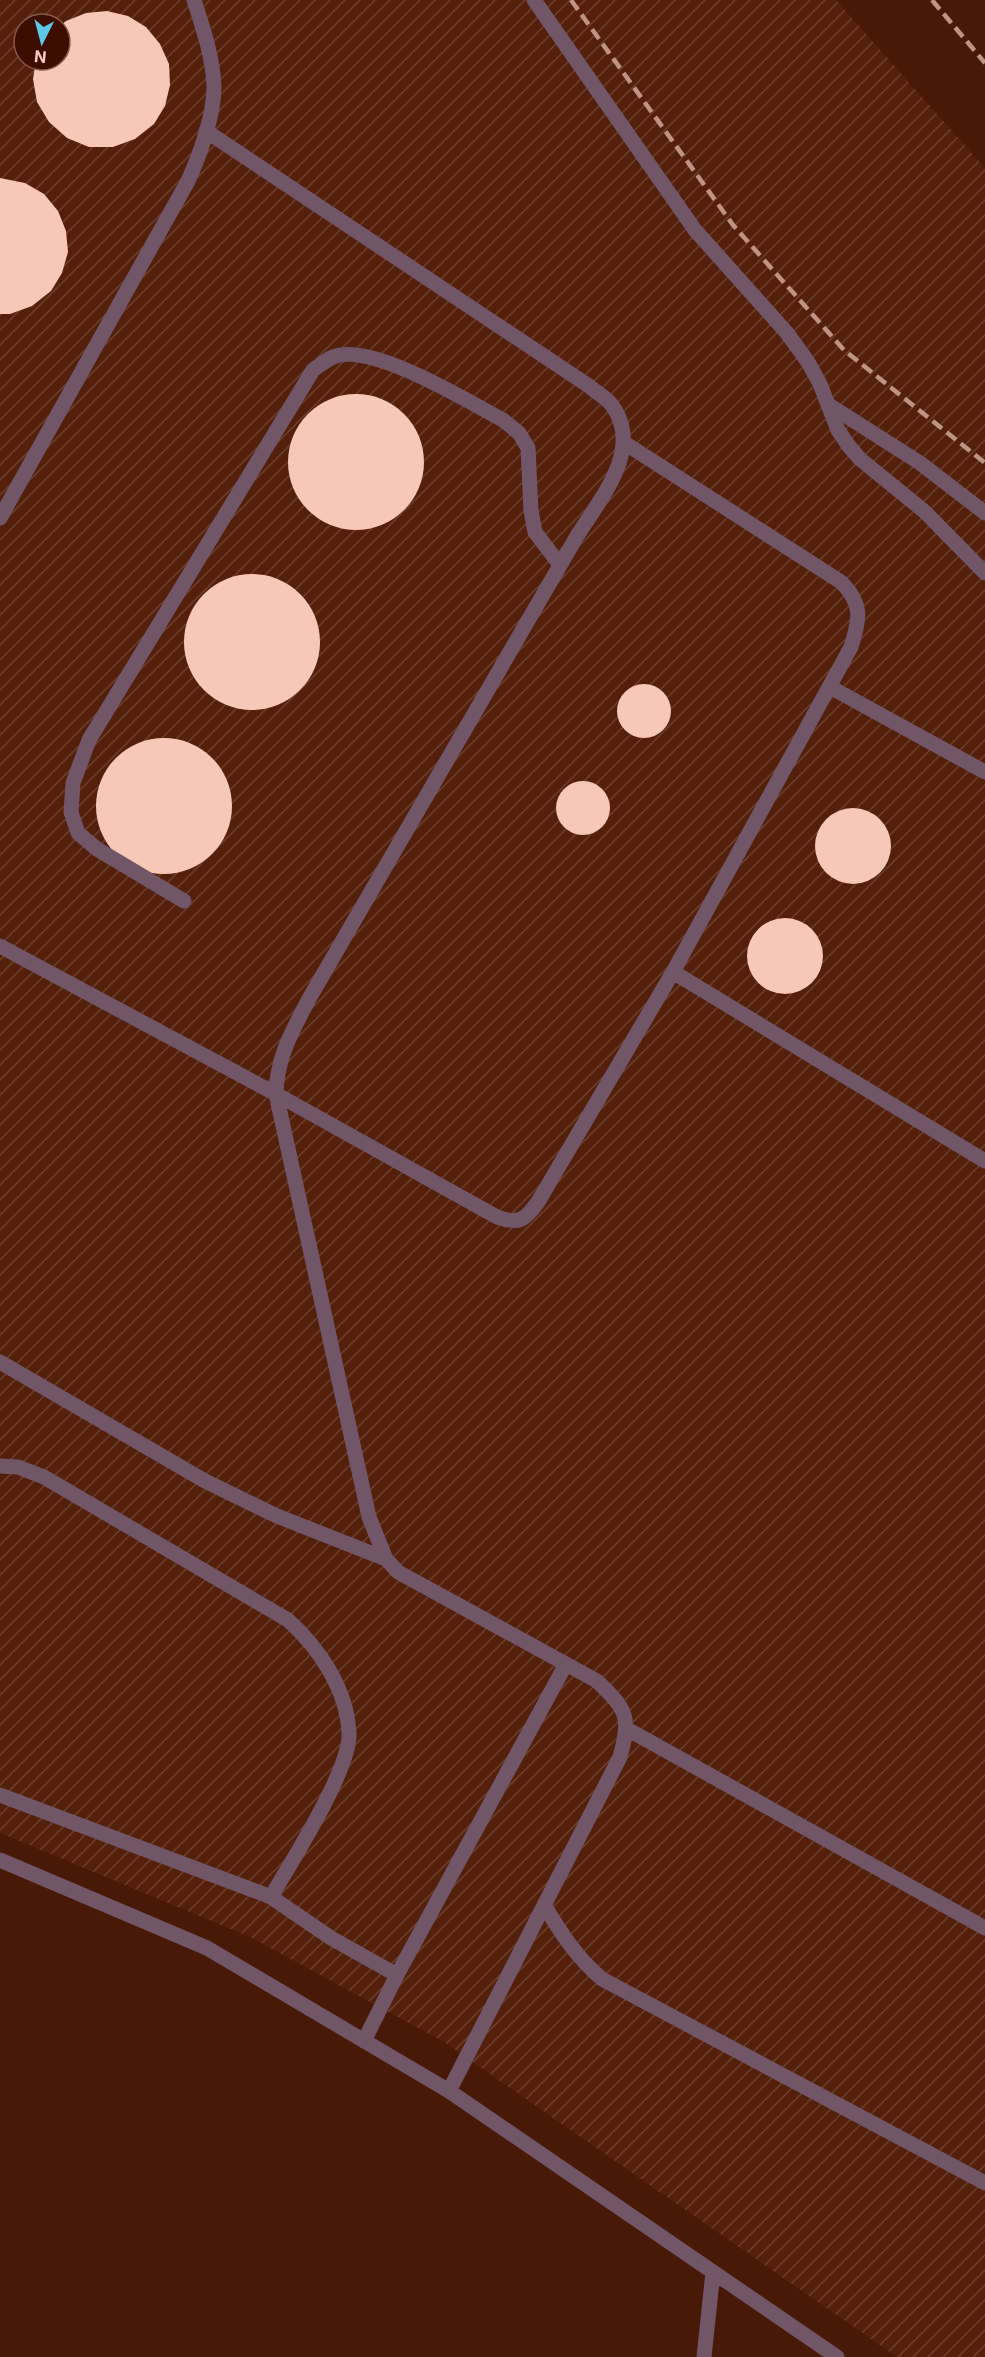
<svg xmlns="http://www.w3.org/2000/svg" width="985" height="2357" viewBox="0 0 985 2357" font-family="Inter,sans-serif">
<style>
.industrial{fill:url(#industrial-furrows);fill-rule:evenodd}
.building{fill:#f7c8b7}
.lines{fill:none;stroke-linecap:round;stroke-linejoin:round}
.minor{stroke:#715668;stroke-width:15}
.rail{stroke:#be9484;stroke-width:4.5;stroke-dasharray:12 6;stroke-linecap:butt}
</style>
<defs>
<pattern id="industrial-furrows" width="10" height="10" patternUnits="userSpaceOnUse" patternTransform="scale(1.5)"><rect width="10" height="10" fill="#54200b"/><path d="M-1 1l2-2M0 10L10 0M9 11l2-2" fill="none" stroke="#6d3f2d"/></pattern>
</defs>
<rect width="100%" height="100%" fill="#481907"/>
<path class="industrial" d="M0 0H836L985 168V2357H897L444 2042 250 1937 0 1833ZM24 24H60V60H24Z"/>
<path class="building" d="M107 11 128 16 146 27 160 44 169 64 170 85 165 106 154 124 135 139 113 147H89L67 138 49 122 37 102 33 79 36 60H60V26L66 21 86 13Z
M0 178 25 183 44 194 58 211 66 231 68 252 62 273 51 291 32 306 10 314H0Z
M288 462a68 68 0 1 1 136 0a68 68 0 1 1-136 0Z
M184 642a68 68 0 1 1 136 0a68 68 0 1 1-136 0Z
M617 711a27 27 0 1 1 54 0a27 27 0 1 1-54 0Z
M96 806a68 68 0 1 1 136 0a68 68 0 1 1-136 0Z
M556 808a27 27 0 1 1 54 0a27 27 0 1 1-54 0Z
M815 846a38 38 0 1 1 76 0a38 38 0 1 1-76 0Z
M747 956a38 38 0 1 1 76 0a38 38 0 1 1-76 0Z"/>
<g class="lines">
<path class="minor" d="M534 0 695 230 787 333 808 362 820 384 838 430 848 445 860 459 924 511 985 573
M206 131 589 386C596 392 605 397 611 404 645 448 600 499 577 536L310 997C293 1030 277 1055 276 1094L369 1517 386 1559 398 1572 597 1681C627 1710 631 1716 620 1757L449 2091
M829 405 920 463 985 513
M0 518 188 181C200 155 214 115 214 87 213 57 203 28 194 0
M830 687 985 772
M184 901 97 849 78 833 71 812 73 783 89 740 313 370C319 366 326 360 333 357 370 341 467 401 503 420L519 433 528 448 531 511 535 532 560 565
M0 946 276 1094 497 1217C519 1225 525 1220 538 1202L673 972 851 647C860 619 863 604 841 582L623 442
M673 972 985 1161
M0 1362 205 1481 277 1516 386 1559
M0 1466 18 1467 44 1477 288 1620C319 1648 347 1689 349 1733 351 1769 291 1862 271 1897
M627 1729 985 1928
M0 1795 271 1897 331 1938 397 1975
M0 1860 207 1948 449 2091 837 2357
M544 1905C561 1933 577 1958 602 1979L985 2183
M364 2041 397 1975 566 1664
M704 2357 713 2272"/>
<path class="rail" d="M571 0 733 225 844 350 985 463
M932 0 985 63"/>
</g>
<g transform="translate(42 42) rotate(186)"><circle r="28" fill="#3d0e00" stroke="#875b4d" stroke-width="1.5"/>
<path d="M0-4.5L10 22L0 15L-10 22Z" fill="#5cc7e7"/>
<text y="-9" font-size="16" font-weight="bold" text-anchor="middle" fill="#f6cec0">N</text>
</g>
</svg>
